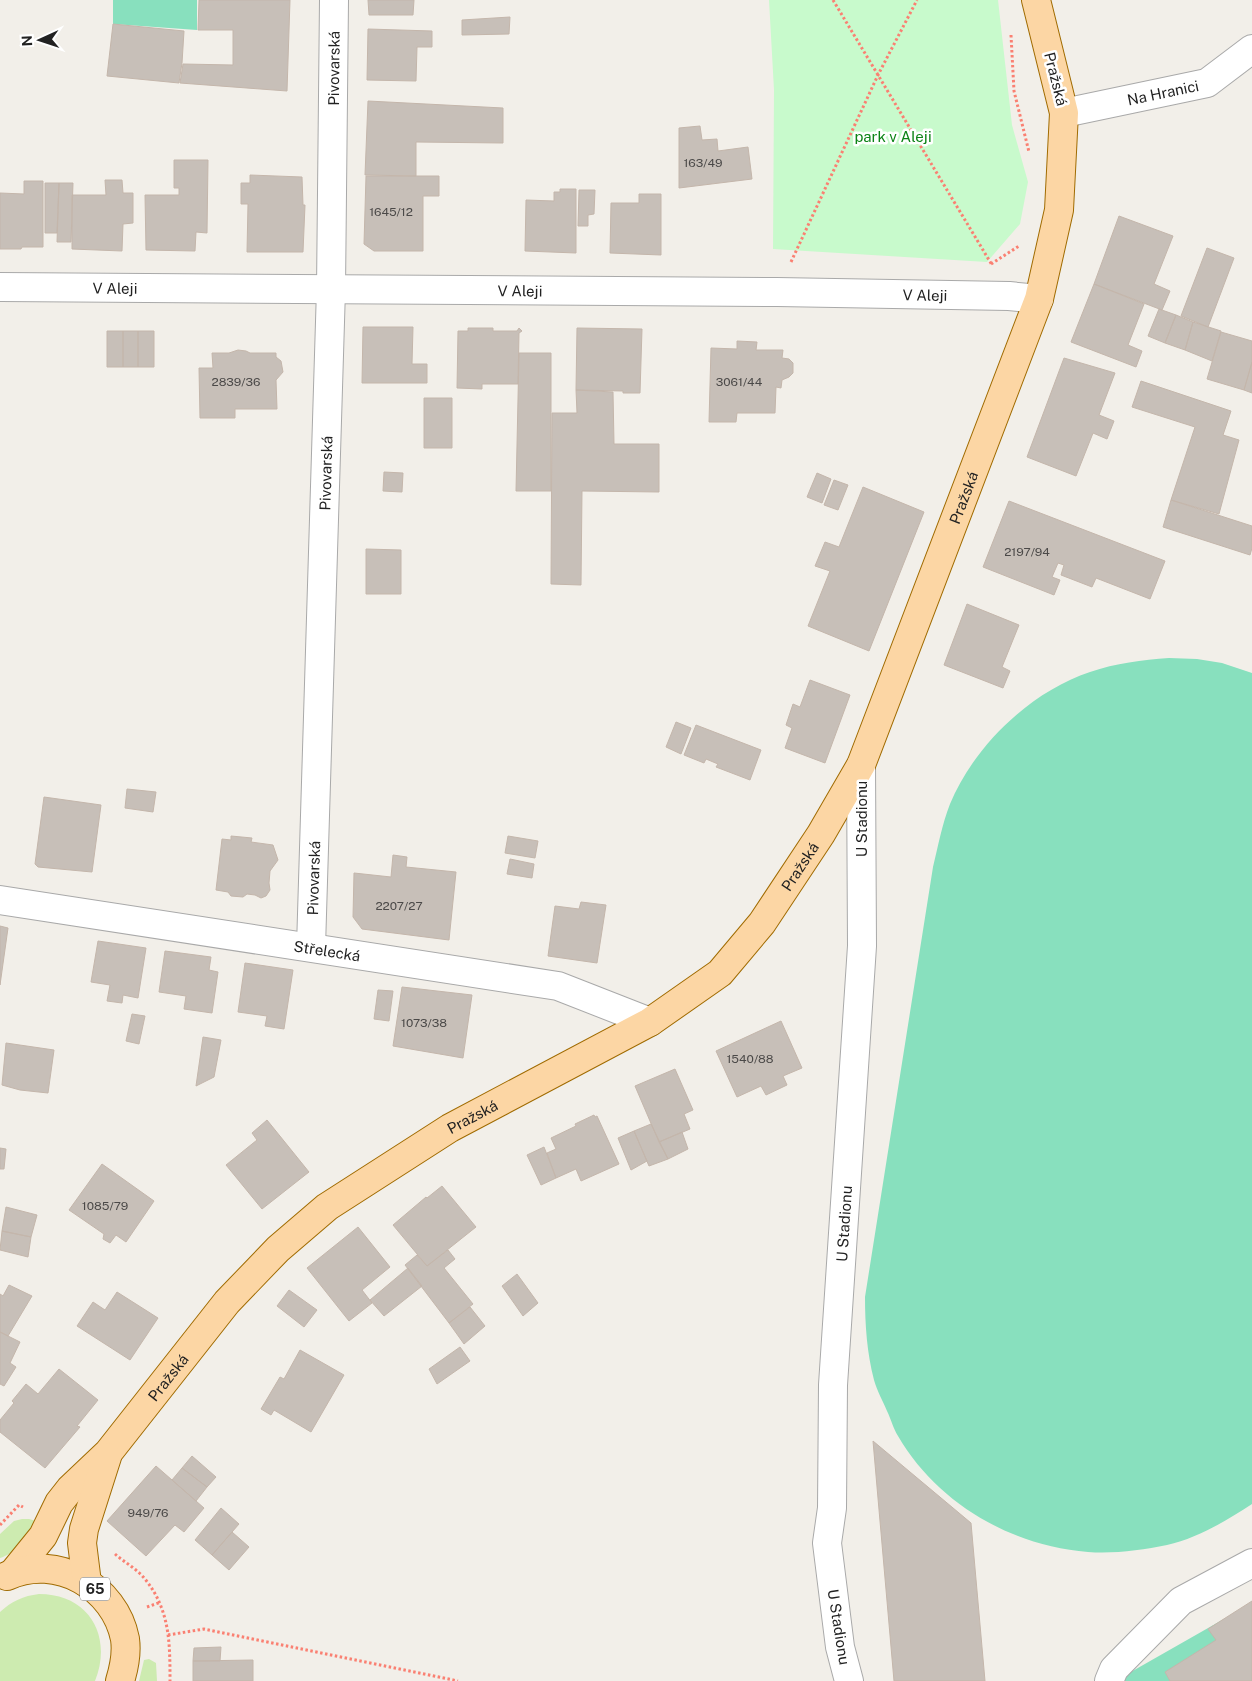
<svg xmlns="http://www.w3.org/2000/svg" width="1252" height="1681" viewBox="0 0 1252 1681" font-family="'Public Sans',sans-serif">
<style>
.grass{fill:#cdebb0}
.park{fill:#c8facc}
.pitch{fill:#88e0be}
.building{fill:#c7bfb8;stroke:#c4b6ab}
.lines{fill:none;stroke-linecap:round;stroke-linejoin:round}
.minor-casing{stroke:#a9a9a9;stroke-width:30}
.major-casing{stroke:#a06b00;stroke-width:30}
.path{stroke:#fa8072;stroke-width:3;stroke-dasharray:2.5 2.5;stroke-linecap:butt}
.minor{stroke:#fff;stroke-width:28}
.major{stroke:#fcd6a4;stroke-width:28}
.labels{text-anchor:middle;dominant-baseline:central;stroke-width:5;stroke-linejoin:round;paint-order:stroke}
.number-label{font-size:12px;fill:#4b4948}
.shield{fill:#fff;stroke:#646464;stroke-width:1}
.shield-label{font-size:14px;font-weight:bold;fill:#222}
.street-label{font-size:15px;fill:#222;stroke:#fff}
.park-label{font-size:15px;fill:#0c8416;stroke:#fff}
</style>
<rect width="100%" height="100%" fill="#f2efe9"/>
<path class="grass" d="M22 1519H29L36 1521C34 1535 14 1554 0 1558V1534L14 1521Z
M39 1594C89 1594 113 1636 95 1681H0V1612C12 1601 23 1596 39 1594Z
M149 1659 156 1663 157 1681H139L144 1660Z"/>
<path class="park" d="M769 0H998L1012 125 1028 182 1020 224 987 262 773 249 774 90Z"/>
<path class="pitch" d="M113 0H197V30L113 24Z
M1169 658 1197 659 1222 663 1252 673V1504C1226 1521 1198 1538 1167 1545 1142 1550 1114 1554 1088 1552 1011 1546 937 1503 898 1436 893 1428 891 1419 887 1411 883 1401 877 1391 874 1380 867 1353 865 1325 865 1297L933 867C938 847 942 824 950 804 974 746 1030 692 1090 672 1116 663 1142 660 1169 658Z
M1252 1603V1681H1115Z"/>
<path class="building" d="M199 0H290L287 91 180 83 183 64 233 65V30H198Z
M368 0H414L413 15H369Z
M510 17 509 34 462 35V20Z
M113 24 184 31 182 63 179 83 107 76Z
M368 29 432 31V47H417L416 81 367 80Z
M368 101 503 108V143L416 142V176L365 175Z
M700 126 702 140 717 139 718 151 748 147 752 179 679 188V128Z
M174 160H208L207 233 196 232 195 251 146 250 145 195H179V188H174Z
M250 175 302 177 303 205H305L303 252H247L248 204H241V183H250Z
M366 176H439V196H423V251H374L364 244Z
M105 180H122L123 193H133V223L123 224 122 251 72 249V195H106Z
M24 181H43V247H22L21 249H0V193L24 194Z
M45 183H59L57 233H45Z
M59 183H73L71 242H57Z
M560 189H576V253L525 251 526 200 554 201V192H560Z
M579 190H595L594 214 588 215V226H578Z
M639 194H661V255L610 253 611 203H639Z
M1119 216 1173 236 1154 284 1170 291 1162 310 1094 284Z
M1207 248 1234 258 1208 327 1181 316Z
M1094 284 1144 304 1128 345 1142 351 1136 367 1071 342Z
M1159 309 1176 315 1165 343 1148 336Z
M1176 315 1193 322 1185 350 1165 343Z
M1193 322 1221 331 1212 361 1185 350Z
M363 327H413L412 364H427V383H362Z
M468 328H493V331H517L519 328 522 331 519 333 518 384H482V389L457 388 458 331H468Z
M577 328 642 329 640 393H623V391L576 390Z
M107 331H123V367H107Z
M123 331H138V367H123Z
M138 331H154V367H138Z
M1221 332 1252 341V362L1244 390 1207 379Z
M737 341 757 342 756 350H783L782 358 789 359 793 363V373L789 377 782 380 781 388 776 387 775 413H737L736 422H709L711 348 737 349Z
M238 350 246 351 250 353H276V357L281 361 283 372 276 380 277 409H235V418H200L199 368H213L212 353H229Z
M519 353H551V491H516Z
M1064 358 1115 373 1099 415 1114 421 1107 439 1093 433 1076 476 1027 457Z
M1252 362V393L1244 390Z
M1141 381 1231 411 1223 435 1239 440 1219 514 1171 500 1195 427 1132 407Z
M576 390 613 392 614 444H659V492L582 491 581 585 551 584 552 413H577Z
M424 398H452V448H424Z
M384 472 403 473 402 492 383 491Z
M817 473 831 479 822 503 807 497Z
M834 480 848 485 838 510 824 505Z
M863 487 924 512 869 651 808 626 830 571 815 566 825 542 839 547Z
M1171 500 1252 526V548L1250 555 1163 527Z
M1009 501 1165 561 1150 599 1096 578 1092 587 1061 575 1064 565 1058 563 1052 577 1060 580 1054 595 983 567Z
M366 549 401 550V594H366Z
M967 604 1019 625 1002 667 1010 671 1003 688 944 665Z
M810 680 850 695 825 763 785 748 792 728 786 725 793 704 800 707Z
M676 722 691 728 681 754 666 747Z
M696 725 761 750 750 780 716 767 718 764 706 759 704 763 684 755Z
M127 789 156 792 153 812 125 808Z
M44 797 101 805 92 872 38 867 35 864Z
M231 836 252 838 251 842 273 845 278 860 270 871 269 883 270 890 266 896 261 898 255 895 247 894 243 897 231 896 228 892 216 890 222 839 231 840Z
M508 836 538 841 535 858 505 853Z
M393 855 407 857 406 867 456 872 449 940 362 929 353 917 354 873 391 877Z
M510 859 534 864 532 878 507 874Z
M581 902 606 905 597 963 548 956 555 906 579 909Z
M0 926 8 928 0 985Z
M98 941 146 948 138 998 123 995 122 1003 107 1001 110 985 91 982Z
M165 951 211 957 209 970 218 972 212 1013 184 1009 186 996 159 992Z
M245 963 293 970 284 1029 265 1026 267 1016 238 1012Z
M402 987 472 995 463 1058 393 1046Z
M378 990 393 991 389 1021 374 1019Z
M132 1014 145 1016 139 1044 126 1041Z
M781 1021 802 1068 783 1076 787 1085 766 1095 761 1086 737 1097 716 1051Z
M203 1037 221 1040 214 1077 196 1086Z
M6 1043 54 1050 48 1093 20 1090 2 1085Z
M675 1069 693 1110 684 1114 690 1129 659 1142 635 1086Z
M594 1115 595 1117 597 1116 619 1164 581 1181 576 1169 556 1178 547 1153 556 1149 551 1138 576 1126 575 1124Z
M267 1120 309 1172 262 1209 226 1165 257 1140 252 1133Z
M651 1124 668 1159 649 1166 634 1131Z
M634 1131 647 1161 631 1170 618 1138Z
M682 1132 688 1149 668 1159 659 1142Z
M544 1147 556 1178 541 1185 527 1155Z
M0 1148 6 1149 4 1169H0Z
M102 1164 154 1201 126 1242 116 1235 110 1243 103 1239 104 1234 69 1210Z
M442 1186 476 1227 427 1266 393 1225 426 1197 427 1198Z
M6 1207 37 1215 31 1237 2 1231Z
M358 1227 390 1267 362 1290 372 1303 349 1321 307 1268Z
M2 1231 31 1237 28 1257 0 1250Z
M448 1250 455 1259 444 1268 473 1304 449 1323 405 1265 417 1255 427 1266Z
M408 1268 422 1286 384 1316 370 1300Z
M517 1274 538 1303 523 1316 502 1286Z
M9 1285 32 1296 8 1336 0 1332V1294L3 1296Z
M289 1290 317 1310 304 1327 277 1306Z
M117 1292 158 1318 130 1360 77 1326 93 1302 105 1310Z
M470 1307 485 1326 464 1344 449 1323Z
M0 1332 20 1342 10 1363 16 1367 4 1386 0 1384Z
M460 1347 470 1361 437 1384 429 1369Z
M300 1350 344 1375 311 1432 274 1410 271 1415 261 1409 280 1377 284 1379Z
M59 1369 98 1400 77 1426 80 1427 45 1468 0 1432V1420L14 1403 12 1401 26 1384 38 1394Z
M873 1441 971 1523 985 1681H894Z
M192 1456 216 1477 207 1487 182 1468Z
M156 1466 204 1508 184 1532 175 1525 146 1556 107 1521Z
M182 1468 207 1487 196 1501 172 1480Z
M221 1508 239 1524 212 1555 195 1540Z
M232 1532 249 1547 229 1570 212 1555Z
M1252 1601V1681H1170L1165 1672 1216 1640 1208 1629Z
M221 1647 220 1661H193L194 1648Z
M253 1660V1681H193V1661Z"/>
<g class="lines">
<g class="minor-casing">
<g id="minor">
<path id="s1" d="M1064 113 1207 83 1252 49"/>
<path id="s2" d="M0 287 777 292 1009 296 1039 299"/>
<path id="s3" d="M0 900 558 986 650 1022"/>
<path id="s4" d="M311 947 331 289 334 0"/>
<path id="s5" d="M849 1681 840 1647 827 1543 832 1508 833 1385 862 946 861 765"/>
<path d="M1109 1681 1114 1669 1181 1601 1252 1563"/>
</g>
</g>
<g class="major-casing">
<g id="major">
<path id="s6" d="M13 1573 43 1536 59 1503 70 1489 108 1453 227 1302 278 1249 327 1207 450 1128 650 1022 720 973 762 923 821 834 861 765 1039 299 1059 210 1064 113 1036 0"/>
<path d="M7 1576C57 1553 115 1587 125 1639 127 1653 124 1668 120 1681"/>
<path d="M87 1583 82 1543 84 1529 107 1457"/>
</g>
</g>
<path class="path" d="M833 0 992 265
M1011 35 1014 91 1029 152
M791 262 878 75 917 0
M991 264 1019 246
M0 1525 19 1505 23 1507
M115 1554C124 1562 137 1569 145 1579 170 1610 170 1643 170 1681
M147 1607 161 1602
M168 1635 204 1629 458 1681"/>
<use href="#minor" class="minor"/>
<use href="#major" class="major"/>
</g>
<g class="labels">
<g class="number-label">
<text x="703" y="163">163/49</text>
<text x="391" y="212">1645/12</text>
<text x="236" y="382">2839/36</text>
<text x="739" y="382">3061/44</text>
<text x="1027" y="552">2197/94</text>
<text x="399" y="906">2207/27</text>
<text x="424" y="1023">1073/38</text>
<text x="750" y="1059">1540/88</text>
<text x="105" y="1206">1085/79</text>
<text x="148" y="1513">949/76</text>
</g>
<rect class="shield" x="80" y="1577.5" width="30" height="23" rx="4"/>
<g class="shield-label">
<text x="95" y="1589">65</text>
</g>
<g class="street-label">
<text stroke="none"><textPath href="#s4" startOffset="879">Pivovarská</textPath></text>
<text transform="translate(1056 79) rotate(76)">Pražská</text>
<text stroke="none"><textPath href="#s1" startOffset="101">Na Hranici</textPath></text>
<text stroke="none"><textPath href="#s2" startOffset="115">V Aleji</textPath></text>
<text stroke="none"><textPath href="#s2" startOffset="520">V Aleji</textPath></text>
<text stroke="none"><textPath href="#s2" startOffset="925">V Aleji</textPath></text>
<text stroke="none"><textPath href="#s4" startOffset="474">Pivovarská</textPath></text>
<text stroke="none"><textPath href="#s6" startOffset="1481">Pražská</textPath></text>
<text transform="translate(861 819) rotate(-90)">U Stadionu</text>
<text stroke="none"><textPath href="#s6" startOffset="1076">Pražská</textPath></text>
<text stroke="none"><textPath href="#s4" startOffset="69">Pivovarská</textPath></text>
<text stroke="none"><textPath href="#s3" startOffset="331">Střelecká</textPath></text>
<text stroke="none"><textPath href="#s6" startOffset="656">Pražská</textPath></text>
<text stroke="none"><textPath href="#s5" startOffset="460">U Stadionu</textPath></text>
<text stroke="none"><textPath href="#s6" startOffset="251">Pražská</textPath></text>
<text transform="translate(839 1627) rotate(81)">U Stadionu</text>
</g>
<g class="park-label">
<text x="893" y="136">park v Aleji</text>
</g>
</g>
<g transform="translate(40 40) rotate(267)" stroke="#ffffff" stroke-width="4" paint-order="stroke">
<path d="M0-4L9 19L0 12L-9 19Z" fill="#222222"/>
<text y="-8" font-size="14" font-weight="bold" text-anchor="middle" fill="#222222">N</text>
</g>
</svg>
